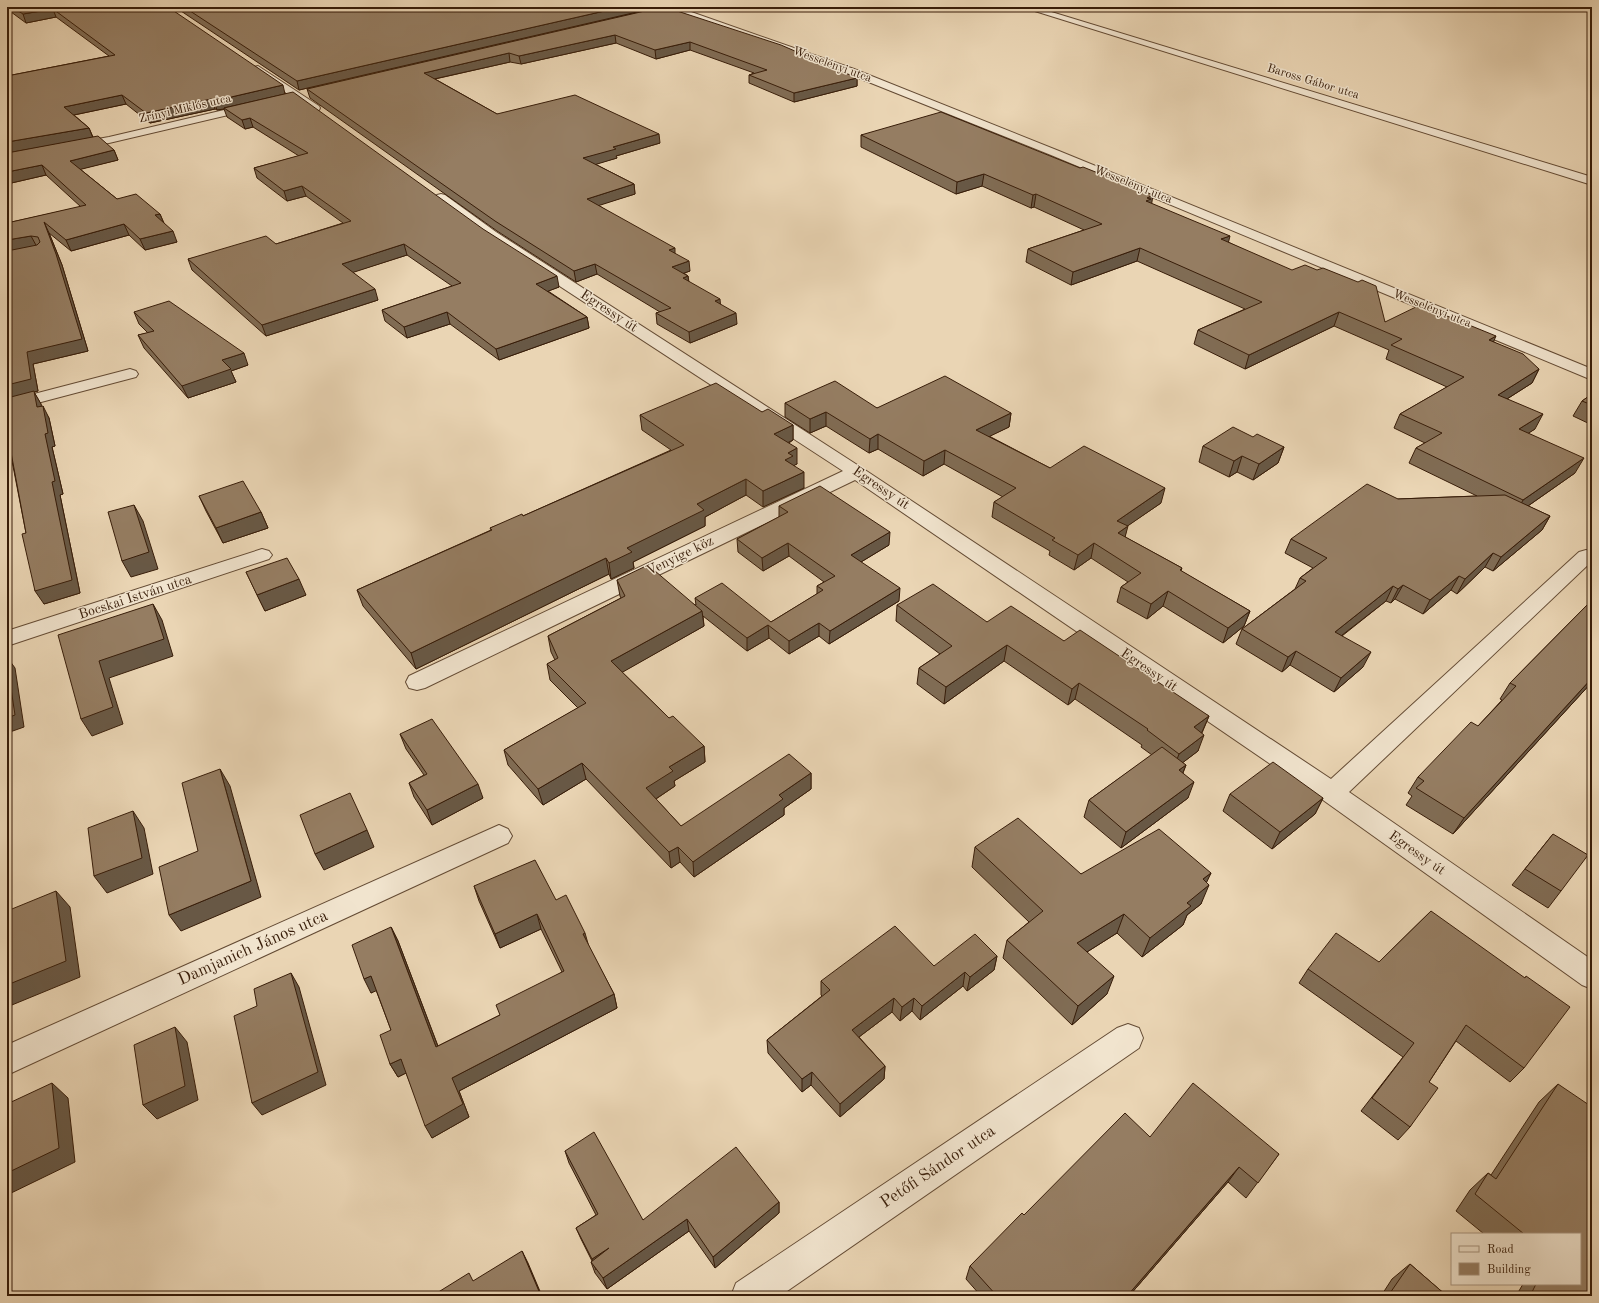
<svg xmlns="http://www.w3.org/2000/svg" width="1599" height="1303" viewBox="0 0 1599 1303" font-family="'Old Standard TT',serif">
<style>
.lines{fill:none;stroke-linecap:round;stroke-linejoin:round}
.minor-casing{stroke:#644b34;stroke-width:2}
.minor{fill:#f1e4ce;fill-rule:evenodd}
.wall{fill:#806c54;stroke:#381d09}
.shaded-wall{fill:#685845;stroke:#381d09}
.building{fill:#957d62;stroke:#381d09}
.labels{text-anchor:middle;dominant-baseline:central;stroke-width:3;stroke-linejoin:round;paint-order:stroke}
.far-street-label{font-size:12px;fill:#381d09;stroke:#f1e4ce}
.street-label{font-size:14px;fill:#381d09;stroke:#f1e4ce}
.near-street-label{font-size:17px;fill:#381d09;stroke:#f1e4ce}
</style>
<rect width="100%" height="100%" fill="#ead5b4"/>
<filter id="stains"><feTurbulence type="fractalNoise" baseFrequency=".005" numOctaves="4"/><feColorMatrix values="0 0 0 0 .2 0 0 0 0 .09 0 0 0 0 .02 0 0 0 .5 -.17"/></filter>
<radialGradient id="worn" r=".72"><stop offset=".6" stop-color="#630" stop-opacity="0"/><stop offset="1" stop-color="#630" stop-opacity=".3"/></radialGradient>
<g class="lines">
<g class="minor-casing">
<path id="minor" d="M665 7H677L854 69 1059 151 1592 369V380L1051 155 846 73Z
M1022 7H1035L1592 177V185Z
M258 66 319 106 320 108 319 110H311L254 71 253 69 254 67Z
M254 103 259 106 258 108 109 143 75 149 69 146 75 143 109 137Z
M441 194 445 195 496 232 862 468 1331 779 1579 552 1586 550 1592 551V561L1349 792 1592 960V989L1582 985 1323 800 855 480 425 688 417 690 409 688 406 682 409 676 843 471 486 238 437 201 435 198 437 195Z
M130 369 136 371 138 374 136 377 7 411V401Z
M262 549 269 551 272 555 269 559 7 646V631Z
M499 825 508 829 512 836 508 843 7 1075V1045Z
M1128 1024 1139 1028 1143 1038 1139 1048 780 1296H731L736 1283 1117 1028Z"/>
</g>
<use href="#minor" class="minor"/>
</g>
<path class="wall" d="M7 7H168L285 93 559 287 548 291 587 317 589 328 499 360 450 324 407 338 385 321 382 310 452 286 407 255 353 272 378 300 266 336 192 270 188 259 276 244 343 223 306 196 287 201 257 178 254 168 299 156 253 127 245 129 227 117 224 109 217 110 215 109 150 123 126 104 74 115 89 128 93 137 114 150 118 160 80 169 117 199 160 214 164 223 177 242 145 250 129 235 71 251 49 233 62 265 88 351 33 364 38 391 34 392 41 404V406L49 418 55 446 52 447 63 494 60 495 80 593 44 604 26 533 12 461 7 462V223L81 207 46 175 7 184V76L109 56 56 17 26 23 7 9Z
M175 7H650V9L299 90Z
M662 7 857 78V86L794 102 749 83V75L754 73 690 50 656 59 616 43 521 64 510 62 435 79 497 114 660 143 616 156 617 158 595 164 634 184 635 194 598 205 675 254 690 271 684 273 688 276 689 282 720 304 737 324 690 343 657 324 656 313 660 312 597 274 576 282 497 231 310 98 307 89Z
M861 135 1151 204 1228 242 1385 322 1494 342 1539 369 1532 383 1507 399 1535 429 1528 433 1575 473 1528 506 1550 516 1542 530 1493 571 1485 567 1457 594 1451 590 1423 614 1395 599 1391 603 1386 601 1342 636 1363 667 1334 692 1290 665 1282 672 1236 644 1242 629 1295 589 1300 578 1313 568 1285 553 1291 539 1398 499 1477 496 1409 463 1416 448 1425 443 1394 428 1400 414 1447 387 1386 359 1389 350 1334 326 1245 369 1194 344 1198 330 1245 309 1137 261 1071 285 1026 262 1028 249 1084 230 1034 207 1031 208 982 186 956 194 861 147Z
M134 312 248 365 231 371 236 382 188 398 144 348 138 335 148 333 139 324Z
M1592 394V425L1573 416 1582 401Z
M785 403 877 408 1011 413 1009 427 989 436 1050 468 1161 503 1127 526 1125 537 1182 568 1181 571 1250 611 1244 626 1223 643 1163 606 1147 619 1117 602 1121 587 1128 582 1091 558 1074 570 1049 555 1050 551 992 517 994 502 1003 497 944 464 923 476 878 449 869 453 826 426 810 433 785 417Z
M762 412 793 425V440L789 443 797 464 794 465 804 488 763 507 746 495 705 517V526L633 562 634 568 611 579 609 574 416 669 363 606 357 590 491 530 490 528 523 516 671 450 642 430 640 415Z
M1203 446 1284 447 1278 463 1253 480 1237 472 1229 477 1199 462Z
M199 496 261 512 268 528 223 543 206 511Z
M779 506 889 545 861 562 899 601 829 644 819 636 789 654 769 638 747 651 703 616 704 626 622 672 669 718 704 746 705 762 674 781 675 786 656 799 681 826 811 773V789L784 808V815L694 877 680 862 671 868 586 779 543 805 508 765 504 750 578 708 550 680 547 664 555 660 551 652 548 636 621 598 620 596 617 580 696 605 695 598 771 622 817 594V586L824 582 789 556 763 571 738 552 737 539 779 517Z
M246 572 306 595 265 611Z
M1592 600V682L1453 834 1406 805 1412 796 1408 793 1418 777 1478 726 1502 700 1500 699 1510 683Z
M897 605 987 622 1064 641 1209 716 1202 733 1198 751 1182 763 1186 765 1183 773 1188 798 1121 848 1084 817 1089 800 1152 755 1141 747 1142 745 1075 699 1068 705 1004 661 944 704 917 684 919 668 940 654 896 621Z
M400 734 483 798 432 825 414 797 409 783 424 775 406 749Z
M1230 794 1323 798 1315 814 1272 849 1223 811Z
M1553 834 1561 891 1548 908 1512 885Z
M975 847 1081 874 1211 873 1206 882 1201 904 1187 915 1183 925 1142 957 1117 933 1087 952 1107 994 1072 1025 1003 958 1007 940 1029 922 972 867Z
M474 886 556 900 588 945 614 994 617 1008 459 1091 469 1117 432 1138 406 1073 398 1077 390 1064 391 1030 376 990 371 993 391 927 398 941 438 1046 500 1015 562 972 541 929 500 948 479 901Z
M1431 911 1524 1068 1510 1082 1456 1041 1429 1082 1410 1127 1398 1140 1361 1111 1403 1057 1299 983 1308 969 1379 962Z
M997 956 994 970 967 991 963 986 920 1020 912 1011 900 1021 892 1012 859 1037 885 1066 884 1079 840 1117 811 1085 802 1092 768 1053 767 1040 822 996 821 995V981L934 966Z
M1558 1084 1592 1296H1516L1523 1284H1580V1234H1484L1456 1211 1470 1190 1488 1173 1491 1175 1539 1102Z
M1150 1137 1279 1154 1246 1198 1228 1182 1129 1296H981L966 1279 970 1266 1024 1215Z
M565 1151 643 1220 779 1202V1213L715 1268 689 1231 607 1289 595 1273 591 1262 592 1261 581 1239 576 1228 596 1215 569 1163Z
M1410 1264 1447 1296H1381L1392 1279Z"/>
<path class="shaded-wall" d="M622 7H650V9L299 90 297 81Z
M53 9 56 17 26 23 23 14Z
M615 35 616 43 521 64 519 56Z
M690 42V50L656 59 655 50Z
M509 53 510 62 425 81 424 73Z
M857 78V86L794 102V93Z
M283 85 285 94 224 108V109L217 110 214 101Z
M122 95 126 104 69 116 64 107Z
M211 99 215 109 150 123 146 113Z
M250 118 253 127 245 129 242 120Z
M89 128 93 138 7 153V142Z
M659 134 660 143 616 156 617 158 584 168 583 158 613 147Z
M114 150 118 160 74 171 70 161Z
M42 165 46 175 7 184V172Z
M984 174 982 186 956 194 957 182Z
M634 184 635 194 588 209 587 199Z
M302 186 306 196 287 201 284 191Z
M1036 194 1034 207 1031 208 1033 195Z
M1153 195 1151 208 1143 214 1147 198Z
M160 214 164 224 155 215Z
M44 222 49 233 62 265 88 351 33 364 38 391 34 392 41 404 44 419 7 399V385L27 352Z
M124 224 129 235 71 251 66 240Z
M173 231 177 242 145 250 140 239Z
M31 236 37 247 7 252V240Z
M1230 236 1227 248 1221 239Z
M404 244 407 255 345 275 342 264Z
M675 248V259L669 250Z
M1140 248 1137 261 1071 285 1073 272Z
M689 261 690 271 673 277 672 267Z
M595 264 597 274 576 282 574 271Z
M557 276 559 287 538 295 536 284Z
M688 276 689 286 683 278Z
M375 289 378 300 266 336 262 325Z
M720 299 721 310 715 301Z
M447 312 450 324 407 338 404 327Z
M1339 312 1334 326 1245 369 1249 355Z
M736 313 737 324 690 343 689 332Z
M587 317 589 328 499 360 496 349Z
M1496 336 1490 350 1489 340Z
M244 353 248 365 231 371 236 382 188 398 182 386 222 360Z
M1539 369 1532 383 1491 409 1498 395Z
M43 406 49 418 55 446 52 447 63 494 60 495 80 593 44 604 35 591 45 434Z
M826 412V426L810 433V419Z
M1011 413 1009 427 974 444 976 430Z
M1543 414 1535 429 1512 444 1519 429Z
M793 425V440L775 449 774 434Z
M878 434V449L869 453 870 439Z
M7 447H10L17 459 7 462Z
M1284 447 1278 463 1253 480 1259 464Z
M797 448V464L793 466 785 460 788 453Z
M945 450 944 464 923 476 924 461Z
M1242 456 1237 472 1229 477 1234 461Z
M1584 458 1575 473 1515 515 1523 500Z
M804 472V488L763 507V491Z
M746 479V495L705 517V526L633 562 634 568 611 579 609 563 627 548 697 504Z
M1165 488 1161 503 1113 536 1117 521Z
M134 505 143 521 158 569 131 577 122 561Z
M261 512 268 528 223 543 216 528Z
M1550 516 1542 530 1493 571 1501 557Z
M1128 526 1124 541 1118 533Z
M890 532 889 545 851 568V555Z
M788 543 789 556 763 571 762 558Z
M1094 543 1091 558 1074 570 1078 555Z
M1493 553 1485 567 1457 594 1465 579Z
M606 558 609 574 416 669 411 653Z
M1459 576 1451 590 1423 614 1430 600Z
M299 579 306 595 265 611 257 595Z
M1403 585 1395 599 1391 603 1398 589Z
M1393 586 1386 601 1328 646 1335 632Z
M900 588 899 601 829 644 830 631Z
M1168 591 1163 606 1147 619 1151 604Z
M153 604 162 620 173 656 109 678 123 724 92 736 81 719 99 661Z
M702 611 704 626 614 677 611 661Z
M1250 611 1244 626 1223 643 1228 628Z
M819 623V636L789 654V641Z
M768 625 769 638 747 651V638Z
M1007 645 1004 661 944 704 946 687Z
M1296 651 1290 665 1282 672 1288 657Z
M1371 652 1363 667 1334 692 1341 678Z
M7 657 15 668 24 727 7 733Z
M1592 678V682L1453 834 1464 818Z
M1079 683 1075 699 1068 705 1072 689Z
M1209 716 1202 732 1188 743 1194 727Z
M1204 735 1198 751 1173 770 1179 754Z
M704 746 705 762 674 781 675 786 648 804 646 788 669 767Z
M582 763 586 779 543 805 538 789Z
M1186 765 1179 782V770Z
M220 769 230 786 261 897 181 931 169 915 251 881Z
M811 773V789L784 808V815L694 877 693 862 779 795Z
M1194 782 1188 798 1121 848 1126 832Z
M478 784 483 798 432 825 427 810Z
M1323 798 1315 814 1272 849 1280 832Z
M133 811 144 828 153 874 107 893 94 876Z
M367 830 374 847 324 870 315 854Z
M678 847 680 862 671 868 669 852Z
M1211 873 1203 890 1209 885 1201 904 1187 915 1183 925 1142 957 1150 938 1187 903 1203 879Z
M56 891 70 907 80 977 7 1007V985Z
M537 914 541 929 500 948 495 934Z
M1124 914 1117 933 1071 962 1077 943Z
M391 927 398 941 443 1060 436 1047Z
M585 933 589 947 583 934Z
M997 956 994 970 967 991 970 977Z
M965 972 963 986 920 1020 922 1006Z
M291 973 299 987 326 1085 262 1115 252 1103Z
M371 976 378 990 371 993 364 979Z
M1114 976 1107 994 1072 1025 1078 1006Z
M614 994 617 1008 459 1091 469 1117 432 1138 425 1126 452 1078Z
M894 998 892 1012 851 1043 852 1030Z
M914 998 912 1011 900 1021 902 1007Z
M175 1027 187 1042 198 1100 157 1119 143 1105Z
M401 1059 408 1072 398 1077 390 1064Z
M885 1066 884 1079 840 1117V1104Z
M812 1072 811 1085 802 1092V1079Z
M52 1083 68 1098 75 1162 7 1195V1173Z
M1239 1167 1228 1182 1129 1296H1127Z
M779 1202V1213L715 1268 713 1257Z
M687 1219 689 1231 607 1289 603 1278Z
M609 1248 596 1270 592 1259Z
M522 1251 528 1263 542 1296H541Z"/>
<path class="building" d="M12 7H168L283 85 214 101 211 99 146 113 122 95 64 107 89 128 7 142V76L115 55 53 9 23 14Z
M184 7H622L297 81Z
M662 7H665L781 45 857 78 794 93 749 75 767 70 690 42 655 50 615 35 519 56 509 53 424 73 497 114 575 95 659 134 613 147 616 149 583 158 634 184 587 199 675 248 669 250 689 261 672 267 688 276 683 278 720 299 715 301 736 313 689 332 656 313 671 308 595 264 574 271 495 221 307 89Z
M293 92 483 229 557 276 536 284 587 317 496 349 447 312 404 327 382 310 461 283 404 244 342 264 375 289 262 325 188 259 266 236 276 244 351 221 302 186 284 191 254 168 308 153 250 118 242 120 224 108Z
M941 112 1080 168 1083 167 1153 195 1147 198 1151 199 1146 201 1230 236 1221 239 1292 270 1305 265 1317 270 1323 268 1358 282 1362 280 1376 286 1385 322 1420 305 1496 336 1489 340 1523 354 1539 369 1498 395 1543 414 1519 429 1584 458 1523 500 1416 448 1442 433 1400 414 1464 377 1391 345 1402 339 1339 312 1249 355 1198 330 1262 302 1140 248 1073 272 1028 249 1102 224 1036 194 1033 195 984 174 957 182 861 135Z
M98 136 114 150 70 161 117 199 136 194 160 214 155 215 173 231 140 239 124 224 66 240 44 222 56 254 82 339 27 352 31 379 7 385V251L37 245 40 242 38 237 31 236 7 240V223L86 205 42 165 7 172V153Z
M169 301 244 353 222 360 231 369 182 386 138 335 154 331 134 312Z
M945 376 1011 413 976 430 1050 468 1084 446 1165 488 1117 521 1128 526 1118 533 1182 568 1180 570 1250 611 1228 628 1168 591 1151 604 1121 587 1141 573 1094 543 1078 555 1052 540 1055 538 994 502 1016 488 945 450 924 461 878 434 870 439 826 412 810 419 785 403 835 381 877 408Z
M716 383 762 412 768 409 793 425 774 434 797 448 788 453 793 456 785 460 804 472 763 491 746 479 697 504 704 510 627 548 632 552 609 563 606 558 411 653 357 590 492 530 490 528 522 514 523 516 684 445 640 415Z
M34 391 37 407 43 406 48 433 45 434 55 481 52 482 72 580 35 591 22 534 26 533 10 447H7V398Z
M1592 394V405L1582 401Z
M1233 427 1253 437 1257 434 1284 447 1259 464 1242 456 1234 461 1203 446Z
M243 481 261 512 216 528 199 496Z
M1367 484 1398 499 1505 495 1550 516 1501 557 1493 553 1465 579 1459 576 1430 600 1403 585 1398 589 1393 586 1335 632 1371 652 1341 678 1296 651 1288 657 1242 629 1306 581 1300 578 1327 558 1291 539Z
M820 486 890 532 851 555 900 588 830 631 819 623 789 641 768 625 747 638 695 598 722 583 771 622 823 590 817 586 835 576 788 543 762 558 737 539 788 512 779 506Z
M134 505 149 552 122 561 108 512Z
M287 558 299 579 257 595 246 572Z
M648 565 702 611 611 661 669 718 673 716 704 746 669 767 673 771 646 788 681 826 789 754 811 773 779 795 783 799 693 862 678 847 669 852 582 763 538 789 504 750 586 703 547 664 558 658 548 636 625 596 617 580Z
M933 584 987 622 1011 606 1064 641 1080 630 1209 716 1194 727 1204 735 1179 754 1147 730 1148 729 1079 683 1072 689 1007 645 946 687 919 668 952 646 897 605Z
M1592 600V678L1464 818 1416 788 1424 781 1418 777 1471 722 1478 726 1516 686 1510 683Z
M153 604 164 639 99 661 113 707 81 719 58 635Z
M7 662 15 715 7 718Z
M432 719 478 784 427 810 409 783 427 774 400 734Z
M1162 747 1186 765 1179 770 1194 782 1126 832 1089 800Z
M1273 762 1323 798 1280 832 1230 794Z
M220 769 251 881 169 915 159 867 198 851 182 783Z
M350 793 367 830 315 854 300 815Z
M133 811 142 858 94 876 88 828Z
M1018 818 1081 874 1159 829 1211 873 1203 879 1209 885 1187 903 1191 906 1150 938 1124 914 1077 943 1114 976 1078 1006 1007 940 1043 911 975 847Z
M1553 834 1588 855 1561 891 1525 869Z
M535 860 556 900 566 895 585 933 583 934 614 994 452 1078 463 1104 425 1126 401 1059 390 1064 380 1035 391 1030 371 976 364 979 352 945 391 927 436 1047 500 1015 496 1005 564 971 537 914 495 934 474 886Z
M56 891 66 961 7 985V911Z
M1431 911 1525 978 1526 976 1570 1007 1524 1068 1466 1025 1429 1082 1438 1088 1410 1127 1372 1098 1414 1043 1308 969 1336 933 1379 962Z
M895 926 934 966 975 934 997 956 970 977 965 972 922 1006 914 998 902 1007 894 998 852 1030 885 1066 840 1104 812 1072 802 1079 767 1040 830 990 821 981Z
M291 973 318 1072 252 1103 234 1016 257 1006 254 989Z
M175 1027 185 1086 143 1105 134 1045Z
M52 1083 59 1148 7 1173V1104Z
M1193 1083 1279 1154 1258 1183 1239 1167 1127 1296H997L970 1266 1022 1213 1024 1215 1125 1113 1150 1137Z
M1558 1084 1592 1107V1296H1530L1536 1284H1580V1234H1524L1475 1194 1488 1173 1496 1179Z
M594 1132 643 1220 736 1147 779 1202 713 1257 687 1219 603 1278 591 1262 609 1248 592 1259 576 1228 598 1214 565 1151Z
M522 1251 541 1296H432L469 1273 473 1281Z
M1410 1264 1447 1296H1388Z"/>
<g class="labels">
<g class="far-street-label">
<text transform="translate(832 65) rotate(20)">Wesselényi utca</text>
<text transform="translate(1313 82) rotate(17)">Baross Gábor utca</text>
<text transform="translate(185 109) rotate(-13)">Zrínyi Miklós utca</text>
<text transform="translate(1133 185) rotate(22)">Wesselényi utca</text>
<text transform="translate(1432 309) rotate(22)">Wesselényi utca</text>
</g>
<g class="street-label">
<text transform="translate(609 311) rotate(33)">Egressy út</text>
<text transform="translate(881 488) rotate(34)">Egressy út</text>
<text transform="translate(680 556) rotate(-26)">Venyige köz</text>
<text transform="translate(135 597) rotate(-18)">Bocskai István utca</text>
<text transform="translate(1149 670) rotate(34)">Egressy út</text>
<text transform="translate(1417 853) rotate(35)">Egressy út</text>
</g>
<g class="near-street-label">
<text transform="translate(253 948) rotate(-24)">Damjanich János utca</text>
<text transform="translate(938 1167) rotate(-34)">Petőfi Sándor utca</text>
</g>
</g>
<rect width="1599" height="1303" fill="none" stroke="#ead5b4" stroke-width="24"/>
<rect x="8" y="8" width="1583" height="1287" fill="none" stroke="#381d09" stroke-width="2"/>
<rect x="12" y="12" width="1575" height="1279" fill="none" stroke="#381d09"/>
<rect x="1451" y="1233" width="130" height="52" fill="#f1e4ce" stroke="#a7947f"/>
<rect x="1459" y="1246" width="20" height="6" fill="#f1e4ce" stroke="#a7947f"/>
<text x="1487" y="1253" font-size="12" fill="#381d09">Road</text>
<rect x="1459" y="1263" width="20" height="12" fill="#957d62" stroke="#a7947f"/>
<text x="1487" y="1273" font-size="12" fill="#381d09">Building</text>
<rect width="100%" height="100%" filter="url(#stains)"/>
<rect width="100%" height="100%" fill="url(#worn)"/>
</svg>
